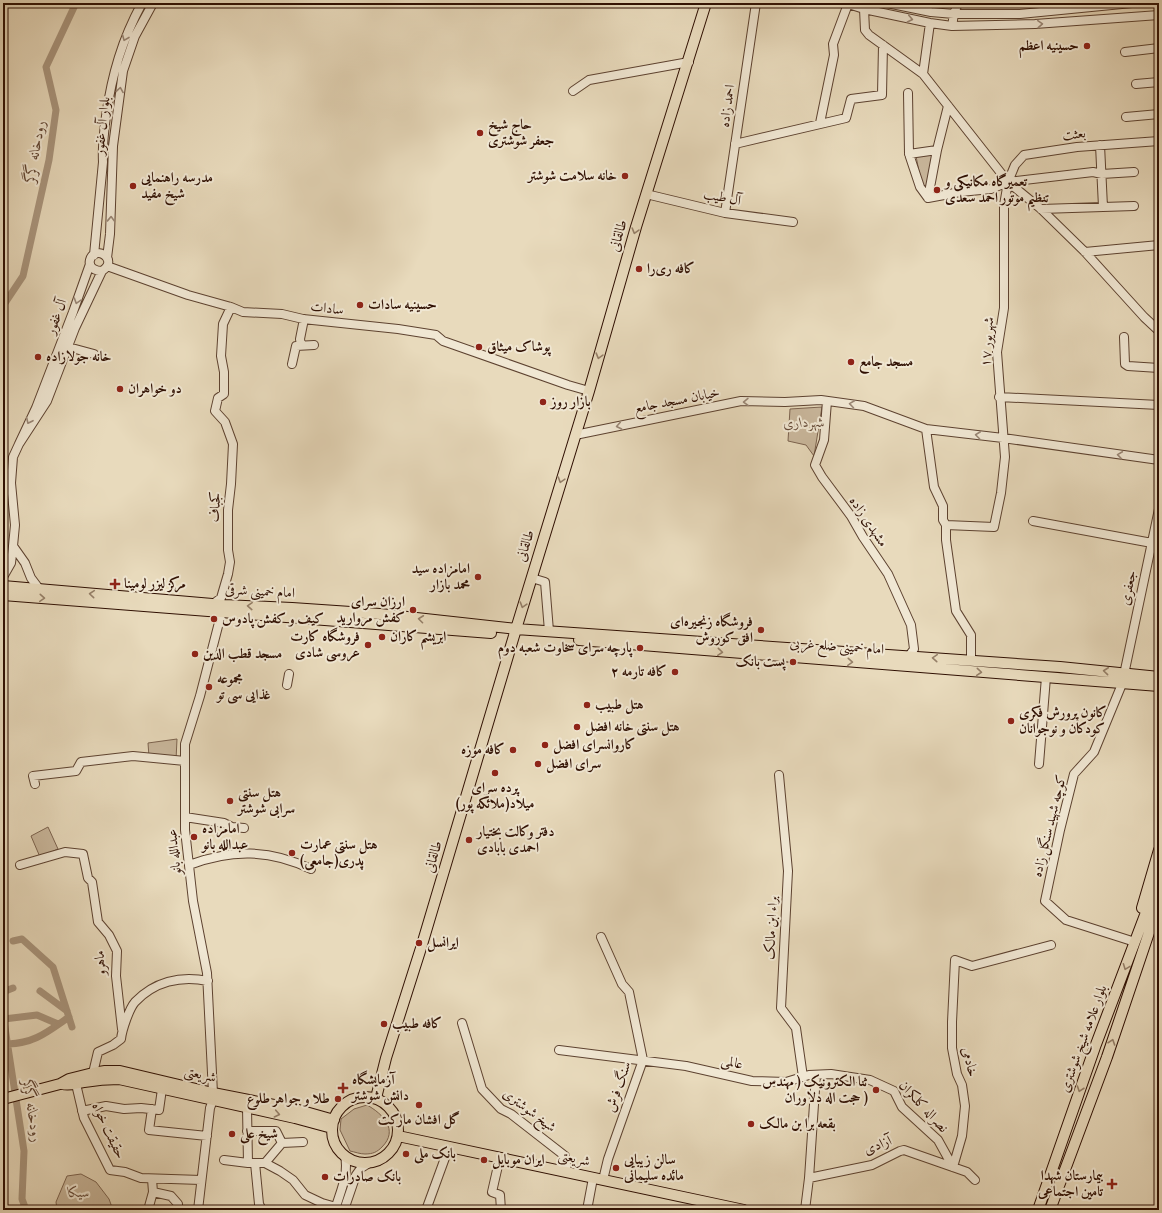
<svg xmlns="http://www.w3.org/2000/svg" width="1162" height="1213" viewBox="0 0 1162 1213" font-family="Vollkorn,Amiri,serif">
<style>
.green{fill:#c9b79c;stroke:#7c634f}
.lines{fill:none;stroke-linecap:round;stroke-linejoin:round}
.canal{stroke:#a9957d;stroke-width:7}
.minor-casing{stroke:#5d4230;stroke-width:10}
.major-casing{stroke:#2f0f02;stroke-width:12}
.minor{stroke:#f0e7d3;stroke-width:8}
.major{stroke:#e8dabc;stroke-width:10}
.oneway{stroke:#998675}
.oneway2{stroke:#957f68}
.poi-dot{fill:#8f2418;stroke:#f0e7d3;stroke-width:1.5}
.labels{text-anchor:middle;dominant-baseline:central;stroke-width:4;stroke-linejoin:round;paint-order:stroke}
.poi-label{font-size:14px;font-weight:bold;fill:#2f0f02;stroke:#f0e7d3;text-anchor:start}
.street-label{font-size:14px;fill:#2f0f02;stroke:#f0e7d3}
.park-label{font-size:14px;font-style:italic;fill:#654a38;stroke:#f0e7d3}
.water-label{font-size:15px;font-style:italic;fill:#604533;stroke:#f0e7d3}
</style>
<rect width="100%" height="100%" fill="#e8dabc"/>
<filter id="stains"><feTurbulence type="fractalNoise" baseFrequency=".005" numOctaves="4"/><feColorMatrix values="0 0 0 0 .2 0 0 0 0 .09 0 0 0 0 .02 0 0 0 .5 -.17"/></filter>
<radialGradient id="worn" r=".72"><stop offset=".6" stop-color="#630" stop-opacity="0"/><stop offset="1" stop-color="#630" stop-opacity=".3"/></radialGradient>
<path class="green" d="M932 154 928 187H924L921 182 916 156Z
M822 407 814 456 806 445 788 441 790 409Z
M177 739 176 760 149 757 148 743Z
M48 827 58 849 40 857 31 836Z
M367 1105C383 1114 399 1130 382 1147 377 1152 373 1154 365 1154 360 1154 355 1152 350 1151L340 1130 341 1119 354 1109Z
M81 1174 96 1182 109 1199 113 1210H57L56 1202 67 1176Z"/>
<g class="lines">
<path class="canal" d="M3 306 23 276 49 160 56 110 46 67 76 3
M13 941 22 939 53 967 72 1027
M40 991 67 1011
M3 992 13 988
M3 1015 24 1151 22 1199 26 1210
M4 1019 37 1015 58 1024
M8 1044C35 1043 47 1032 69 1017"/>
<g class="minor-casing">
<path id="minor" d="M845 3 864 9 930 23 952 26 1035 24 1159 15
M887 3 931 12 954 14H1020L1132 3
M864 9 865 30 869 35 923 74 1008 182 1041 209 1085 252 1144 317 1159 331
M952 26 954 14 958 3
M1125 52 1159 48
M923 74 930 23
M1136 84 1159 82
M573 91 589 80 689 62
M908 93 909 154 937 150 928 198 920 187 909 154
M1126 117 1159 114
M820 123 834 55 833 44 848 4
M735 144 846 118 851 99 882 95 883 45
M1100 145 1103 207
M937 150 948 106
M646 194 725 213 793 222
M928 198 960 192 991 189 1008 182 1093 172 1102 174 1134 172
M1041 209 1134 206
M725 213 756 3
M1085 252 1159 245
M94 255 103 162C102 146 104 132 106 116 112 74 122 40 142 3
M107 258 110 234 113 146 123 71 135 36 153 3
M90 264 73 312 36 408 19 444 47 401 75 328 102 271C120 259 94 244 90 260 88 268 96 271 102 271
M107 266 188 295 231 307 243 312 282 314 303 319 398 329 436 335 443 341 568 385 589 391
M1124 337 1125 364 1128 366 1159 368
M301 345 300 339 304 319
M68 347 94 354
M292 364 296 346 314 345
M999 397 1159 405
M827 401 824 440 815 465 822 477 851 516 863 537 888 574 911 625 914 649 909 656V662
M926 429 934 487 943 506V520L946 525
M575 435 741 401 785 402 821 400 864 406 926 429 1003 438 1159 460
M1033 521 1152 543
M13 546 15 525 11 483 13 457 19 444
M3 577 11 563 13 546 25 563 31 578 40 590
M535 579 545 582 549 631
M213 604 221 598 228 574 230 562 228 550V510L231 484 233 444 225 422 215 411 218 398 224 394V372L221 356 223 324 231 307
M971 661V635L956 611 946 540V525L994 527 1001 493 1005 457 997 352 1004 308V205L1008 182 1015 165 1024 155 1077 147 1159 141
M287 685 289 674
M1039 764 1046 677
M779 775 788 871 781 1008 796 1028 803 1077
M35 784 33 776 76 771 81 762 133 756 185 761
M185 817 224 823 232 827 244 828
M20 865 65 852 83 854 88 878 92 882 98 922 109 935 117 951 116 976 122 1029
M189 865C231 849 270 849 311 869
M601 937 622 984 629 992 643 1060 608 1159 603 1180
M1135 942 1066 920 1045 901 1060 830 1074 774 1094 752 1122 684 1159 509
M462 1023 482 1089 501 1109 511 1114 565 1156 567 1172
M559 1050 686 1066 752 1081 786 1082 809 1075 831 1074 870 1080 894 1091 902 1107 938 1140 953 1167
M93 1073 98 1052 113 1045 121 1039C122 1030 129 1009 135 1002 154 982 180 975 208 981
M76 1084 84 1118 110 1170 125 1172 141 1178 201 1180
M213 1093 207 973 193 901 185 830V744L200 696 223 607
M247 1108 248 1163
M152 1109 149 1130 207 1136
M82 1111 106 1106 124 1109 141 1108 159 1110 162 1089
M247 1131H276L282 1143
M500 1157 492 1192 500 1195 501 1210
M224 1160 248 1163H265L280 1171 293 1180 305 1195 322 1203 336 1207
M255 1163 259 1204 262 1210
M265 1163 282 1143 303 1142
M953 1167 962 1136 965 1106 962 1085 957 1074 952 1048V1022L955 960 972 966 1051 945
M809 1178 872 1165 900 1151 904 1150 967 1172 975 1180
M152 1179 153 1192 171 1196 178 1204V1210
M148 1210 153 1192
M198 1210 210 1108 213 1100
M335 1210C340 1192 349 1175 345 1156
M344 1210 356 1175 361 1168 369 1163
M426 1210 449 1147
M587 1210 593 1178
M805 1210 809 1178 816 1075"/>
</g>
<g class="major-casing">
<path id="major" d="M3 586 224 605 292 608 380 614 516 629 1060 667 1159 677
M3 595 491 633
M579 640 1159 686
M1142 908 1159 850
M62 1084C71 1086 76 1083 84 1082 96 1080 107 1079 119 1079L295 1118 332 1128
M332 1130a33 33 0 1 1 66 0a33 33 0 1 1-66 0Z
M376 1098 386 1058 421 948 516 629 589 391 636 227 706 3
M3 1099 60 1084 69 1079 93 1073 105 1071H120L213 1093 295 1109 334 1120
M398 1136 744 1210
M1038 1210 1095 1047 1159 878
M1050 1210 1107 1057 1159 903"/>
</g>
<use href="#minor" class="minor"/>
<use href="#major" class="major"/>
</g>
<defs><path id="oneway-chevron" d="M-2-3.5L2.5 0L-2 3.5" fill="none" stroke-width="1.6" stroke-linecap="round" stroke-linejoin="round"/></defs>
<g class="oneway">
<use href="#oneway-chevron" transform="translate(910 19) rotate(12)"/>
<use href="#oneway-chevron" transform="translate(1040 24) rotate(-4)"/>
<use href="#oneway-chevron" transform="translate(125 38) rotate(112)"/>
<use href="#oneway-chevron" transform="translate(120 90) rotate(-81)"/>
<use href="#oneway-chevron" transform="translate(111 219) rotate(-88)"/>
<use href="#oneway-chevron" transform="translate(77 301) rotate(108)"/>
<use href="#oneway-chevron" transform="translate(746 402) rotate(179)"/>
<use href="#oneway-chevron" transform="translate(852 404) rotate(-172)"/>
<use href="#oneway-chevron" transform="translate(29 421) rotate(115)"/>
<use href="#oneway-chevron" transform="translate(619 426) rotate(169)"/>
<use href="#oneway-chevron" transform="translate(978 435) rotate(-173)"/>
<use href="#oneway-chevron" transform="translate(1120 455) rotate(-172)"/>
</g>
<g class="oneway2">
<use href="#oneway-chevron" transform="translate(635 231) rotate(106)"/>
<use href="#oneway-chevron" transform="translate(599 356) rotate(106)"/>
<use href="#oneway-chevron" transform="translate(561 480) rotate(107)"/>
<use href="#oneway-chevron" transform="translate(92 594) rotate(-175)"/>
<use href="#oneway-chevron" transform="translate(42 598) rotate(4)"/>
<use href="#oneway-chevron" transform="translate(523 605) rotate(107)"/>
<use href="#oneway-chevron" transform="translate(250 606) rotate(-177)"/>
<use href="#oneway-chevron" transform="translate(421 619) rotate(-173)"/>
<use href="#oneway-chevron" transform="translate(720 652) rotate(5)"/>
<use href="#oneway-chevron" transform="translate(935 658) rotate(-176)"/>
<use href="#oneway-chevron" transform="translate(850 662) rotate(4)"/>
<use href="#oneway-chevron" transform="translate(1106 671) rotate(-174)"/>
<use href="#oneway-chevron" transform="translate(979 672) rotate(5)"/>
<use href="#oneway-chevron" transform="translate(1126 967) rotate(111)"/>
<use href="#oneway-chevron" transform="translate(1112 1042) rotate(-71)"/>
<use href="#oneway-chevron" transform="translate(1080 1089) rotate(109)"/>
<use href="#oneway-chevron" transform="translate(277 1114) rotate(12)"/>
</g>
<g class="poi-dot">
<circle cx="1087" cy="46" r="4"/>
<circle cx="480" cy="133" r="4"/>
<circle cx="625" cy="176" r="4"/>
<circle cx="133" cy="186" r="4"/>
<circle cx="937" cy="190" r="4"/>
<circle cx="639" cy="269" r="4"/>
<circle cx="360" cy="305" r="4"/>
<circle cx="479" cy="347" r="4"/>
<circle cx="38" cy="357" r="4"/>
<circle cx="851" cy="362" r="4"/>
<circle cx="120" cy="389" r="4"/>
<circle cx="543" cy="402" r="4"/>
<circle cx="478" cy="577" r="4"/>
<path d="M113 578h4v4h4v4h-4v4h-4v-4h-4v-4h4z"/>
<circle cx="413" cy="610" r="4"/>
<circle cx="214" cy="619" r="4"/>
<circle cx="761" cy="630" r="4"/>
<circle cx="382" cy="637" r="4"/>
<circle cx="368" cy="645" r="4"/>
<circle cx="640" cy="648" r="4"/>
<circle cx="195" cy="654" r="4"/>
<circle cx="793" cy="662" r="4"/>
<circle cx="675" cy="672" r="4"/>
<circle cx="209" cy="687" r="4"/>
<circle cx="587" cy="705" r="4"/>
<circle cx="1011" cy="721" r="4"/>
<circle cx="577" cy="727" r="4"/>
<circle cx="545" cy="745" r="4"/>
<circle cx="513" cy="750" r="4"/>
<circle cx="538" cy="764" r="4"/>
<circle cx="495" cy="773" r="4"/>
<circle cx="230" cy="801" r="4"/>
<circle cx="194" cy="837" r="4"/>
<circle cx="469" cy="840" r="4"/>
<circle cx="292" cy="853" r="4"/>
<circle cx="419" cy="943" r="4"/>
<circle cx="384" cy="1024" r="4"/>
<path d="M341 1082h4v4h4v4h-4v4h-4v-4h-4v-4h4z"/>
<circle cx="876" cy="1090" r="4"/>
<circle cx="338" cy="1099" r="4"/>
<circle cx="419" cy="1105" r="4"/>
<circle cx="751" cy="1124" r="4"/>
<circle cx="232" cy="1134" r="4"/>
<circle cx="406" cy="1154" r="4"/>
<circle cx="484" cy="1160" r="4"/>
<circle cx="616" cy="1168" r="4"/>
<circle cx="325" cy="1177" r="4"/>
<path d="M1110 1178h4v4h4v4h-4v4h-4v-4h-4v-4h4z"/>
</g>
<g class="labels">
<g class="poi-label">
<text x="1079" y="46" text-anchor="end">حسینیه اعظم</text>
<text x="488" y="125">حاج شیخ<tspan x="488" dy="16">جعفر شوشتری</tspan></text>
<text x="617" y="176" text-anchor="end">خانه سلامت شوشتر</text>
<text x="141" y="178">مدرسه راهنمایی<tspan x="141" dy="16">شیخ مفید</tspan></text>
<text x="945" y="182">تعمیرگاه مکانیکی و<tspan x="945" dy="16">تنظیم موتور احمد سعدی</tspan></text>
<text x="647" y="269">کافه‌ ری‌را</text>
<text x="368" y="305">حسینیه سادات</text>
<text x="487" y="347">پوشاک میثاق</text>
<text x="46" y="357">خانه جولازاده</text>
<text x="859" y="362">مسجد جامع</text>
<text x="128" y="389">دو خواهران</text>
<text x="551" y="402">بازار روز</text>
<text x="470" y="569" text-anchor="end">امامزاده سید<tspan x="470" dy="16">محمد بازار</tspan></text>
<text x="124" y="584">مرکز لیزر لومینا</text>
<text x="405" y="602" text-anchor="end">ارزان سرای<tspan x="405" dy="16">کفش مروارید</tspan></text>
<text x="222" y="619">کیف و کفش پادوس</text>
<text x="753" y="622" text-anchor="end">فروشگاه زنجیره‌ای<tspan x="753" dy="16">افق کوروش</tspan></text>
<text x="360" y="637" text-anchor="end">فروشگاه کارت<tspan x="360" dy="16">عروسی شادی</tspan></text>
<text x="390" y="637">ابریشم کاران</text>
<text x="632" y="648" text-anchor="end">پارچه سرای سخاوت شعبه دوم</text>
<text x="203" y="654">مسجد قطب الدین</text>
<text x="785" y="662" text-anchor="end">پست بانک</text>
<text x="667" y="672" text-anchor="end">کافه تارمه ۲</text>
<text x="217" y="679">مجموعه<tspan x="217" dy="16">غذایی سی تو</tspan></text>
<text x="595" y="705">هتل طبیب</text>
<text x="1019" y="713">کانون پرورش فکری<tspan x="1019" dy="16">کودکان و نوجوانان</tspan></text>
<text x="585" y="727">هتل سنتی خانه افضل</text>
<text x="553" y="745">کاروانسرای افضل</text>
<text x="505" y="750" text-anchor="end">کافه موزه</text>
<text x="546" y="764">سرای افضل</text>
<text x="495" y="788" text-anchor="middle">پرده سرای<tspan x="495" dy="16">میلاد(ملائکه پور)</tspan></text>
<text x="238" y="793">هتل سنتی<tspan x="238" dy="16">سرابی شوشتر</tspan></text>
<text x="202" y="829">امامزاده<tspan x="202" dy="16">عبدالله بانو</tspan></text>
<text x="477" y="832">دفتر وکالت بختیار<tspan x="477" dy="16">احمدی بابادی</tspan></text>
<text x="300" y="845">هتل سنتی عمارت<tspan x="300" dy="16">پدری(جامعی)</tspan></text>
<text x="427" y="943">ایرانسل</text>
<text x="392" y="1024">کافه طبیب</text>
<text x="352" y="1080">آزمایشگاه<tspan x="352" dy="16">دانش شوشتر</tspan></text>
<text x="868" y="1082" text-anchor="end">ثنا الکترونیک ( مهندس<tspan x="868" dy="16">حجت اله دلاوران )</tspan></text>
<text x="330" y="1099" text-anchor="end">طلا و جواهر طلوع</text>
<text x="419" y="1120" text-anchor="middle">گل افشان مارکت</text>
<text x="759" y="1124">بقعه برا بن مالک</text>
<text x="240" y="1134">شیخ علی</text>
<text x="414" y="1154">بانک ملی</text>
<text x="492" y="1160">ایران موبایل</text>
<text x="624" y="1160">سالن زیبایی<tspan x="624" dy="16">مائده سلیمانی</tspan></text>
<text x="1103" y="1176" text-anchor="end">بیمارستان شهدا<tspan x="1103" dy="16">تامین اجتماعی</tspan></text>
<text x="333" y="1177">بانک صادرات</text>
</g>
<g class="street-label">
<text transform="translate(728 106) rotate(-82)">احمد زاده</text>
<text transform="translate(103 126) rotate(-84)">بلوار آل غفور</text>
<text transform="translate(1074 135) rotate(-7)">بعثت</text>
<text transform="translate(722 198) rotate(11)">آل طیب</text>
<text transform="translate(619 236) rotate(-74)">طالقانی</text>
<text transform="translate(327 309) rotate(7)">سادات</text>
<text transform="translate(57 317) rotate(-70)">آل غفور</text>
<text transform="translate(988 342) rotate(-86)">۱۷ شهریور</text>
<text transform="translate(677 401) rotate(-11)">خیابان مسجد جامع</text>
<text transform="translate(216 507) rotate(-86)">کجباف</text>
<text transform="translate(868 522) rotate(56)">مشهدی زاده</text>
<text transform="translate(526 546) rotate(-73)">طالقانی</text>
<text transform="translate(1129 588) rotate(-78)">جعفری</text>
<text transform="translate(260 592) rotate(3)">امام خمینی شرقی</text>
<text transform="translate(837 647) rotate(4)">امام خمینی ضلع غربی</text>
<text transform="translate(1050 826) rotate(-76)">کوچه شهید سنگل زاده</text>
<text transform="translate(175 852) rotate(-96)">عبدالله بانو</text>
<text transform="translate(434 857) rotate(-74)">طالقانی</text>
<text transform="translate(772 928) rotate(-87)">براء ابن مالک</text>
<text transform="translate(101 963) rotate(-95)">ماهرو</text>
<text transform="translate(1084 1039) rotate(-70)">بلوار علامه شیخ شوشتری</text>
<text transform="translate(969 1062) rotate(76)">خادمی</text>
<text transform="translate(732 1063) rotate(13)">عالمی</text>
<text transform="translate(200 1075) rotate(13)">شریعتی</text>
<text transform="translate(619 1087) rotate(-71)">سنگ فرش</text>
<text transform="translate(923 1107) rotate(47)">نصراله کلکران</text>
<text transform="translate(529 1111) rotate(37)">شیخ شوشتری</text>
<text transform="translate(108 1131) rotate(65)">حقیقت خواه</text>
<text transform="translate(878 1146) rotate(-22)">آزادی</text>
<text transform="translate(574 1159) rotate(12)">شریعتی</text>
</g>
<g class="park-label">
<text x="804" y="423">شهرداری</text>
<text x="79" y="1193">سیکا</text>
</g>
<g class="water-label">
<text transform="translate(36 152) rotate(-80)">رودخانه گرگر</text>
<text transform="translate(31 1111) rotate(81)">رودخانه گرگر</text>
</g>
</g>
<rect width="1162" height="1213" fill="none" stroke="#e8dabc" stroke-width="16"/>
<rect x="4" y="4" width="1154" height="1205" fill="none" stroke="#2f0f02" stroke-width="2"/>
<rect x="8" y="8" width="1146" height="1197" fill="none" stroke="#2f0f02"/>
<rect width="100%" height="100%" filter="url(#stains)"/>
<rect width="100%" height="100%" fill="url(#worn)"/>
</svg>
